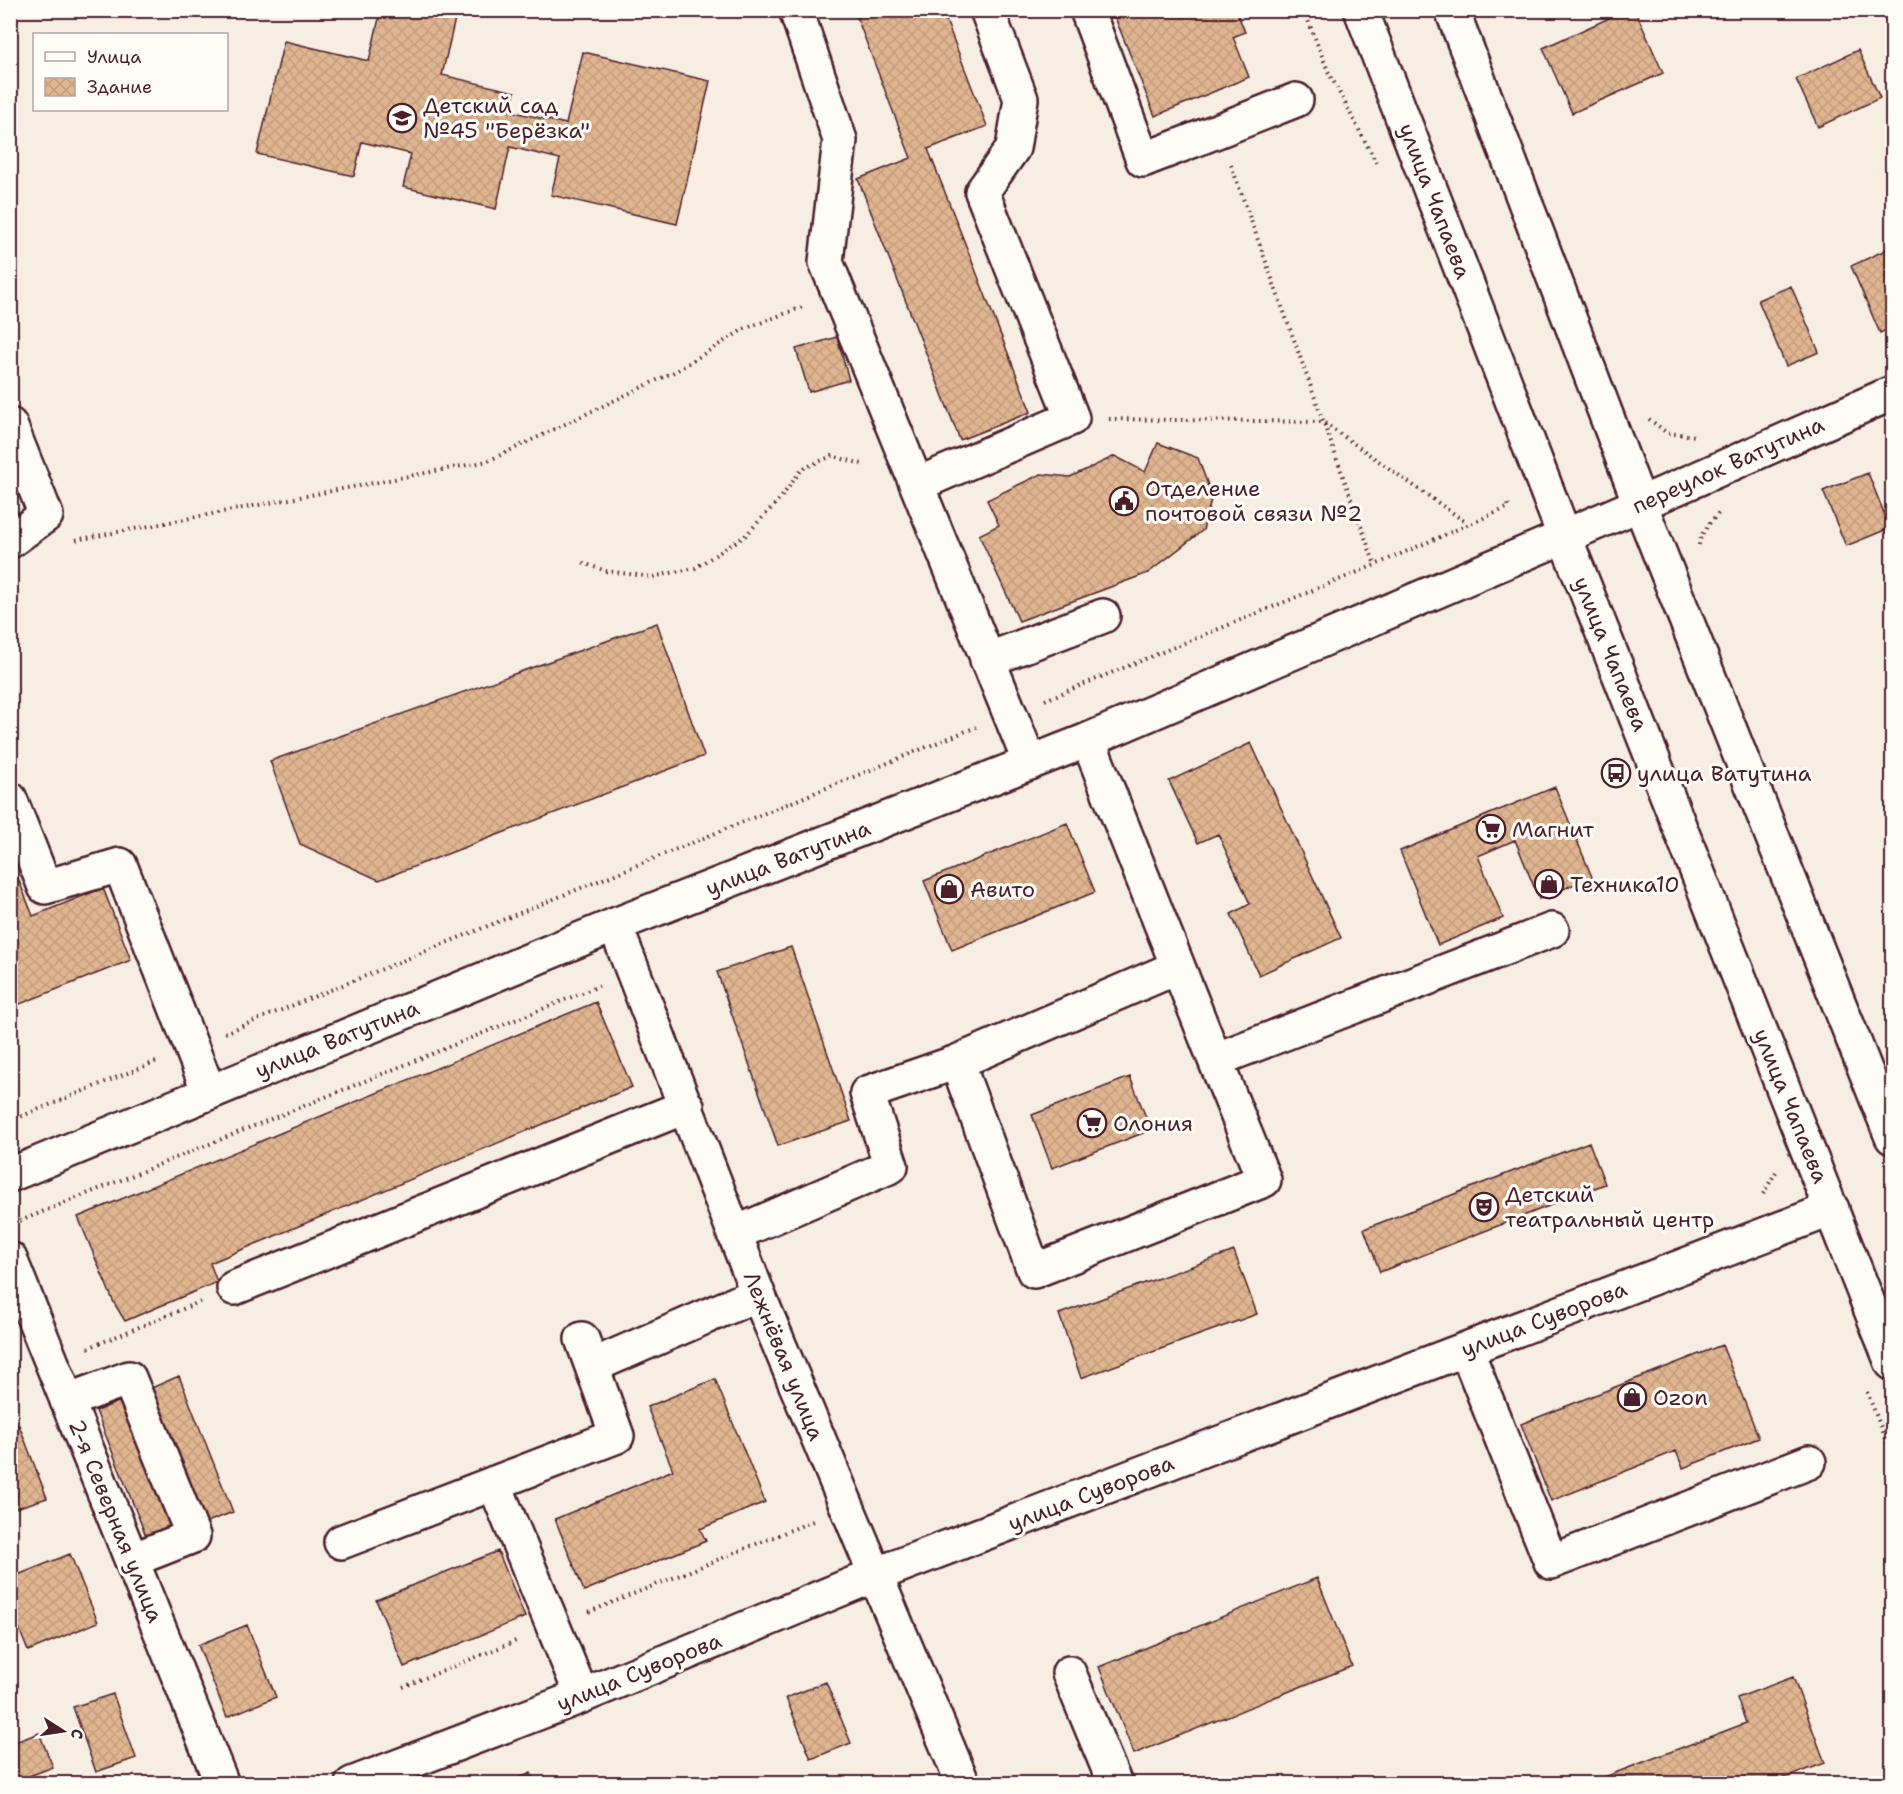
<svg xmlns="http://www.w3.org/2000/svg" width="1903" height="1794" viewBox="0 0 1903 1794" font-family="'Shantell Sans',sans-serif">
<style>
.building{fill:url(#building-cross-hatch);stroke:#4a1f2b;stroke-width:1.5}
.lines{fill:none;stroke-linecap:round;stroke-linejoin:round}
.minor-casing{stroke:#4a1f2b;stroke-width:38}
.major-casing{stroke:#4a1f2b;stroke-width:38}
.path{stroke:#4a1f2b;stroke-width:4;stroke-dasharray:1.5 4.5;stroke-linecap:butt}
.minor{stroke:#fdfcf7;stroke-width:33}
.major{stroke:#fdfcf7;stroke-width:33}
.labels{text-anchor:middle;dominant-baseline:central;stroke-width:6;stroke-linejoin:round;paint-order:stroke}
.poi-label{font-size:22px;fill:#4a1f2b;stroke:#fdfcf7;text-anchor:start}
.street-label{font-size:22px;fill:#4a1f2b;stroke:#fdfcf7}
</style>
<defs>
<pattern id="building-cross-hatch" width="8" height="8" patternUnits="userSpaceOnUse" patternTransform="scale(1.5)"><rect width="8" height="8" fill="#e0b691"/><path d="M0 0l8 8M0 8l8-8" fill="none" stroke="#c29c7d"/></pattern>
</defs>
<rect width="100%" height="100%" fill="#f7eee3"/>
<filter id="ink" filterUnits="userSpaceOnUse"><feTurbulence type="fractalNoise" baseFrequency=".0167" numOctaves="2"/><feDisplacementMap in="SourceGraphic" scale="12" xChannelSelector="R" yChannelSelector="G"/><feConvolveMatrix kernelMatrix="1 2 1 2 8 2 1 2 1" color-interpolation-filters="sRGB"/></filter>
<g filter="url(#ink)">
<path class="building" d="M381 10H457L442 75 515 92 510 111 566 124 583 52 710 81 677 224 551 195 560 159 510 147 496 209 403 187 411 154 362 142 354 176 257 154 284 41 369 61Z
M854 10H942L987 126 928 149 1031 412 960 440 858 179 911 158Z
M1112 10H1236L1245 32 1233 37 1249 77 1155 116Z
M1627 10H1635L1663 73 1572 113 1543 48Z
M1858 50 1880 98 1818 127 1796 79Z
M1892 247V327L1880 333 1851 266Z
M1791 286 1819 352 1786 366 1758 300Z
M837 337 849 380 809 392 796 349Z
M1158 443 1198 458 1212 496 1203 530 1148 573 1019 621 979 535 999 525 987 500 1041 474 1070 477 1115 456 1145 472Z
M1868 473 1890 528 1846 546 1823 491Z
M657 623 704 756 379 880 300 844 270 761Z
M1251 743 1341 938 1259 975 1231 914 1250 904 1218 834 1198 843 1169 781Z
M1555 787 1592 877 1539 899 1515 840 1478 856 1503 918 1438 945 1400 851Z
M1067 823 1095 892 952 950 924 881Z
M10 858 33 916 103 888 131 960 10 1008Z
M791 947 851 1121 778 1146 717 972Z
M596 1002 632 1087 210 1263 217 1282 125 1321 114 1303 78 1217Z
M1130 1077 1151 1130 1052 1168 1032 1115Z
M1589 1142 1605 1184 1380 1272 1364 1229Z
M1234 1251 1257 1314 1081 1378 1059 1314Z
M1722 1345 1759 1438 1683 1468 1676 1451 1551 1501 1521 1424Z
M179 1376 233 1512 202 1524 147 1390Z
M715 1379 765 1502 700 1529 706 1541 584 1591 555 1519 673 1470 647 1407Z
M128 1398 182 1533 150 1546 96 1411Z
M19 1425 47 1498 10 1510V1428Z
M498 1551 525 1617 404 1667 376 1600Z
M70 1554 98 1622 28 1651 10 1606V1578Z
M1317 1578 1352 1666 1134 1754 1099 1667Z
M247 1625 276 1697 227 1717 198 1645Z
M1793 1677 1825 1763 1769 1784H1586L1746 1723 1737 1698Z
M826 1682 851 1743 811 1759 786 1698Z
M113 1694 136 1758 96 1772 73 1707Z
M39 1733 53 1767 16 1781 10 1768V1744Z
M531 1773 536 1784H505Z"/>
<g class="lines">
<g class="minor-casing">
<path id="minor" d="M796 10 840 140 826 262 1030 763
M1087 10 1143 160 1296 100
M10 425 46 515 10 541
M918 484 1072 418 982 192 1013 148 1021 99 987 10
M987 660 1103 616
M1088 740 1215 1060 1552 930
M10 799 45 887 120 865 209 1092
M615 925 758 1294 963 1784
M1178 967 957 1062 1034 1271 1264 1180 1215 1060
M734 1234 891 1166 867 1093 957 1062
M10 1259 222 1784
M234 1288 687 1106
M1466 1349 1551 1562 1809 1462
M592 1366 758 1294
M67 1401 129 1378 193 1536 132 1560
M494 1483 582 1696
M341 1542 617 1436 582 1339
M1069 1673 1115 1784
M352 1784 582 1696 875 1575 1832 1209"/>
</g>
<g class="major-casing">
<path id="major" d="M1361 10 1564 535 1892 1363
M1452 10 1640 504 1892 1137
M10 1175 615 925 1088 740 1640 504 1892 393"/>
</g>
<path class="path" d="M1304 10 1328 71 1377 164
M1231 165 1375 565
M1109 419 1323 422 1467 523
M1649 419 1667 433 1696 436
M76 540 488 461 676 371 744 329 805 306
M1699 545C1700 533 1711 521 1720 512
M583 563 606 571 652 577 695 568 745 536 780 499 802 469 832 456 866 465
M1045 700 1375 565 1509 507 1508 504
M225 1033 976 727
M10 1121 157 1061
M1763 1194 1776 1172
M20 1221 599 986
M88 1348 200 1302
M1867 1392 1892 1455
M589 1612 813 1521
M403 1687 518 1640"/>
<use href="#minor" class="minor"/>
<use href="#major" class="major"/>
</g>
</g>
<defs>
<g id="school-ring" transform="scale(1.5)"><circle r="9.5" fill="#fdfcf7" stroke="#4a1f2b" stroke-width="1.5"/><path d="M0-5L7-2L0 1L-7-2ZM-4 1L0 2.5L4 1V4Q0 6-4 4Z" fill="#4a1f2b"/></g>
<g id="civic-ring" transform="scale(1.5)"><circle r="9.5" fill="#fdfcf7" stroke="#4a1f2b" stroke-width="1.5"/><path d="M-.6-6.5H3V-4.5H.6V-3L4-1V1h2V6H-6V1h2V-1L-.6-3ZM-1.2 2.5V6h2.4V2.5Z" fill="#4a1f2b"/></g>
<g id="bus-ring" transform="scale(1.5)"><circle r="9.5" fill="#fdfcf7" stroke="#4a1f2b" stroke-width="1.5"/><path d="M-5-6H5V4H4V6H2V4H-2V6H-4V4H-5ZM-3.5-4V0h7V-4ZM-3.5 1.2v1.5H-2V1.2ZM2 1.2v1.5H3.5V1.2Z" fill="#4a1f2b"/></g>
<g id="supermarket-ring" transform="scale(1.5)"><circle r="9.5" fill="#fdfcf7" stroke="#4a1f2b" stroke-width="1.5"/><path d="M-6-5.5h2.5l.6 2H6L4.5 2H-2.5L-4.4-4H-6ZM-1.5 3.2a1.3 1.3 0 1 0 .1 0ZM3 3.2a1.3 1.3 0 1 0 .1 0Z" fill="#4a1f2b"/></g>
<g id="shop-ring" transform="scale(1.5)"><circle r="9.5" fill="#fdfcf7" stroke="#4a1f2b" stroke-width="1.5"/><path d="M-5-2.5h2.3a2.7 3.5 0 0 1 5.4 0H5L5.5 6h-11ZM-1.5-2.5h3a1.5 2.3 0 0 0-3 0Z" fill="#4a1f2b"/></g>
<g id="theatre-ring" transform="scale(1.5)"><circle r="9.5" fill="#fdfcf7" stroke="#4a1f2b" stroke-width="1.5"/><path d="M-5-5.5Q0-4 5-5.5V0Q5 5 0 6Q-5 5-5 0ZM-3.3-2.5H-1v1.5H-3.3ZM1-2.5H3.3v1.5H1ZM-2.8 1Q0 5.5 2.8 1Z" fill="#4a1f2b"/></g>
</defs>
<g fill-rule="evenodd">
<use href="#school-ring" x="402" y="118"/>
<use href="#civic-ring" x="1124" y="501"/>
<use href="#bus-ring" x="1616" y="773"/>
<use href="#supermarket-ring" x="1491" y="829"/>
<use href="#shop-ring" x="1549" y="884"/>
<use href="#shop-ring" x="949" y="889"/>
<use href="#supermarket-ring" x="1092" y="1123"/>
<use href="#theatre-ring" x="1484" y="1207"/>
<use href="#shop-ring" x="1632" y="1397"/>
</g>
<g class="labels">
<g class="poi-label">
<text x="423" y="105">Детский сад<tspan x="423" dy="25">№45 "Берёзка"</tspan></text>
<text x="1145" y="488">Отделение<tspan x="1145" dy="25">почтовой связи №2</tspan></text>
<text x="1637" y="773">улица Ватутина</text>
<text x="1512" y="829">Магнит</text>
<text x="1570" y="884">Техника10</text>
<text x="970" y="889">Авито</text>
<text x="1113" y="1123">Олония</text>
<text x="1505" y="1194">Детский<tspan x="1505" dy="25">театральный центр</tspan></text>
<text x="1653" y="1397">Ozon</text>
</g>
<g class="street-label">
<text transform="translate(1435 201) rotate(69)">улица Чапаева</text>
<text transform="translate(1728 465) rotate(-24)">переулок Ватутина</text>
<text transform="translate(1611 654) rotate(68)">улица Чапаева</text>
<text transform="translate(788 858) rotate(-21)">улица Ватутина</text>
<text transform="translate(337 1039) rotate(-22)">улица Ватутина</text>
<text transform="translate(1791 1106) rotate(68)">улица Чапаева</text>
<text transform="translate(1544 1319) rotate(-21)">улица Суворова</text>
<text transform="translate(784 1356) rotate(68)">Лежнёвая улица</text>
<text transform="translate(1091 1493) rotate(-21)">улица Суворова</text>
<text transform="translate(116 1521) rotate(68)">2-я Северная улица</text>
<text transform="translate(639 1672) rotate(-22)">улица Суворова</text>
</g>
</g>
<rect width="1903" height="1794" fill="none" stroke="#fdfcf7" stroke-width="36"/>
<rect x="18" y="18" width="1867" height="1758" fill="none" stroke="#4a1f2b" stroke-width="2" filter="url(#ink)"/>
<rect x="33" y="33" width="195" height="78" fill="#fdfcf7" stroke="#b5a4a5" stroke-width="1.5"/>
<rect x="45" y="52" width="30" height="9" fill="#fdfcf7" stroke="#b5a4a5" stroke-width="1.5"/>
<text x="87" y="63" font-size="18" fill="#4a1f2b">Улица</text>
<rect x="45" y="78" width="30" height="18" fill="url(#building-cross-hatch)" stroke="#b5a4a5" stroke-width="1.5"/>
<text x="87" y="93" font-size="18" fill="#4a1f2b">Здание</text>
<g transform="translate(63 1731) rotate(102)" stroke="#fdfcf7" stroke-width="4.5" paint-order="stroke">
<path d="M0-4.5L10 22L0 15L-10 22Z" fill="#4a1f2b"/>
<text y="-9" font-size="16" font-weight="bold" text-anchor="middle" fill="#4a1f2b">С</text>
</g>
</svg>
